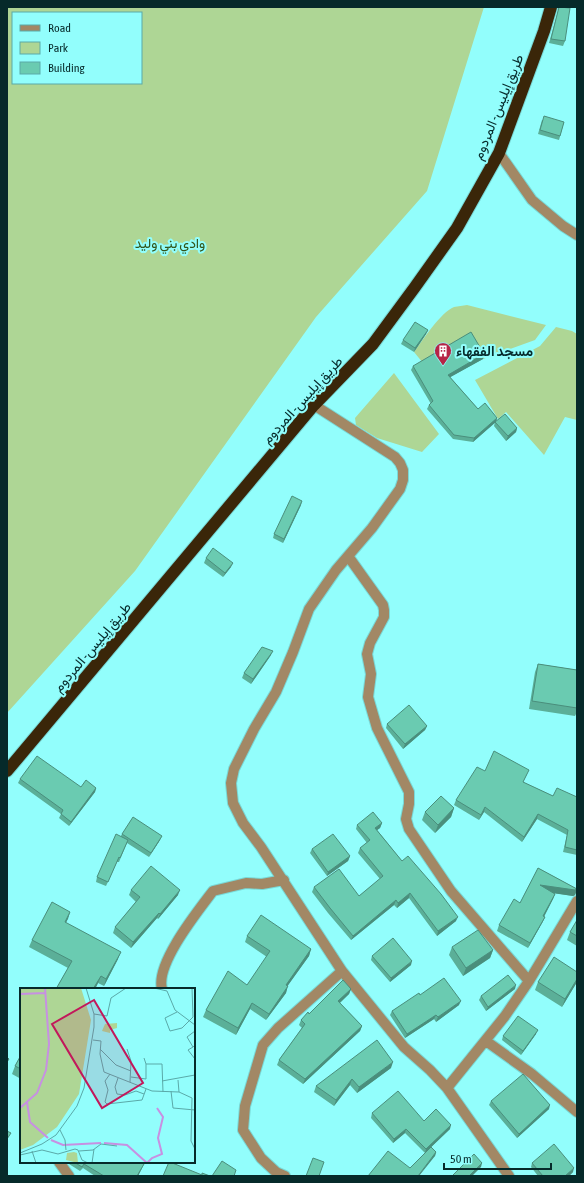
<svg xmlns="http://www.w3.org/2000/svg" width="584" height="1183" viewBox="0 0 584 1183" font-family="'Asap Condensed',Vazirmatn,sans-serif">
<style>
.green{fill:#aed695;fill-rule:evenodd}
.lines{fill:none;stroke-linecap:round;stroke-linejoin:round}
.minor-casing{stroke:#79d8d6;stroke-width:12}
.highway-casing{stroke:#79d8d6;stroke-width:14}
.minor{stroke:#a28865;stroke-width:10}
.highway{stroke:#3a2609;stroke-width:12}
.wall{fill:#5baf98}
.shaded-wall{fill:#4a8e7c}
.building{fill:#6acbb1;stroke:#4a8e7c}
.labels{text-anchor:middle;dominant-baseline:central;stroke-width:4;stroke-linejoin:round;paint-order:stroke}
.street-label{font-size:14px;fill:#062a2a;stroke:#92fefc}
.park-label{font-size:14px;fill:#325419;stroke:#92fefc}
.poi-label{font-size:14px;font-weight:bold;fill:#062a2a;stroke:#92fefc;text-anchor:start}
.inset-river{fill:none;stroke:#c790e2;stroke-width:2}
.inset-road{fill:none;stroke:#5aa9a8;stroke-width:1}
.view{fill:#c2185b;fill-opacity:0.15;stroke:#c2185b;stroke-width:2}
.inset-edge{fill:none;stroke:#062a2a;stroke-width:2}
</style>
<rect width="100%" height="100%" fill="#92fefc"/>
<path class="green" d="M7 7H484L427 191 316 317 135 571 7 713ZM13 13H141V83H13Z
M467 305 546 325 535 340 483 359 470 336 423 363 414 352C422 341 441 312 454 307 458 306 463 306 467 305Z
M556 327 572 331 577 334V420L565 417 544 455 506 412 498 419 475 380 540 346Z
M394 373 439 434 422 452 377 438 356 425 355 418Z"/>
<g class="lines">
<g class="minor-casing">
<path id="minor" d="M499 153 532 200 563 226 577 235
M314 405 395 457 400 463 403 470V480L400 489 372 528 336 570 309 609 293 652 276 692 254 729 234 769 231 783 233 803 243 823 261 847 342 971 404 1047 430 1070 447 1088 509 1176
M348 556 383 605 384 610V617L370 643 367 654 371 674 368 697 377 728 409 792V804L406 819 409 829 451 891 529 981
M162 989C155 964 198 911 213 891L246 883 262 884 284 880
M486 1041 532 1074 577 1112
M447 1088 505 1016 529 981 577 901
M59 1162 69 1176
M285 1176 276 1172 261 1158 243 1130 245 1106 263 1045 278 1028 342 971"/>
</g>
<g class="highway-casing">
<path id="highway" d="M7 771 314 405 373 344 415 287 457 228 499 153 544 31 551 7"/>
</g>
<use href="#minor" class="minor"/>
<use href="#highway" class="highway"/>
</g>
<path class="wall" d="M559 7 565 41 563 46 549 43Z
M542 120 564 122 559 140 538 134Z
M428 330 426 334 414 352 401 344 403 340Z
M484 354 483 359 450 377 478 409 497 418 496 422 517 428 516 432 506 441 494 426 495 422 473 442 453 439 427 409 429 405 431 404 411 370 413 366Z
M301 505 283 543 273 538 274 534Z
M206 558 231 567 223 577 204 563Z
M271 655 251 684 242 678 244 673Z
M538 664 577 670V712L575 716 529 709 535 672Z
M387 724 427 726 425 730 403 749 386 728Z
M485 771 527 774 523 782 553 796 577 797V855L563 852 567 835 537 819 522 842 484 812 479 820 454 805 456 800Z
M20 779 81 787 96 788 95 792 69 826 59 818 61 814 18 783Z
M454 808 451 817 435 833 422 820 425 812Z
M382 823 380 828 377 830 402 861 456 921 437 936 409 898 397 908 394 905 351 940 328 913 312 892 314 887 359 896 380 879 358 853 360 848 367 843 356 829 357 825Z
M122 834 160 840 149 857 127 843 119 862H117L106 886 96 882 97 877Z
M312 849 350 856 348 861 327 876 310 853Z
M538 868 577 889V890L575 895 573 896 554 893 555 894 553 899 544 917H545L542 923 528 948 497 931 499 925 520 903Z
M131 890 178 895 158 919 157 918 131 948 113 933 115 927 136 902 129 895Z
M70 912 66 923 118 959 104 986 98 983 95 989H56L68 968 29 947 32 940Z
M577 920V946L567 940 570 932Z
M247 936 311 949 309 956 287 986 286 993 266 1020 250 1009 236 1035 203 1017 206 1010 247 985 267 957 245 942Z
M452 947 493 950 490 958 463 976 449 955Z
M372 956 411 965 390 982 371 960Z
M577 972V982L562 1007 535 990 538 982Z
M351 989 349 994 340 1003 362 1026 360 1031 303 1084 277 1065 279 1060 302 1028 299 1025 301 1020 309 1014Z
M515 989 486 1011 479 1000 481 996Z
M420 995 459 1005 436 1022 434 1019 405 1038 390 1015 392 1011Z
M536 1034 521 1055 502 1040 503 1036Z
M21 1055V1079L12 1074 15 1066Z
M391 1068 357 1093 350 1085 334 1106 314 1092 316 1086Z
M491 1101 549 1109 517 1138 489 1105Z
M372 1113 424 1121 450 1129 431 1147 436 1152 435 1156 410 1168 425 1153 405 1133 393 1143 371 1118Z
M70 1162H140L142 1168 138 1176H95L83 1168 80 1171 69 1164Z
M532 1163 573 1172 569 1176H538L531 1167Z"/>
<path class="shaded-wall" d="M428 330 426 334 414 352 415 348Z
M484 354 483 359 447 379 448 375Z
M497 418 496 422 473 442 474 438Z
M517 428 516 432 506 441 508 436Z
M302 501 301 505 283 543 284 539Z
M233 563 231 567 223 577 225 573Z
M273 651 271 655 251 684 253 679Z
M427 726 425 730 403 749 405 744Z
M96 788 95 792 69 826 71 822Z
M485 807 484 812 479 820 481 815Z
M454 808 451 817 435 833 438 825Z
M538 814 537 819 522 842 524 837Z
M382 823 380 828 373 833 375 828Z
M162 836 160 840 149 857 151 853Z
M350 856 348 861 327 876 328 872Z
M540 885 577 889V890L575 895 573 896 538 891Z
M180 890 178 895 158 919 160 914Z
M410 893 409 898 397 908 398 903Z
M555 894 553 899 541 922 543 916Z
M396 900 394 905 351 940 353 936Z
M70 912 68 919 62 929 65 922Z
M159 913 157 918 131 948 133 942Z
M458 917 456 921 437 936 438 931Z
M545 917 542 923 528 948 530 943Z
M311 949 309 956 284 991 286 985Z
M493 950 490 958 463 976 466 968Z
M121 952 118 959 104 986 106 979Z
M412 961 411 965 390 982 391 978Z
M101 976 98 983 95 989H93Z
M577 979V982L562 1007 565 999Z
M516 985 515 989 486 1011 488 1007Z
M288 986 286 993 266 1020 269 1014Z
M351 989 349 994 336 1006 338 1001Z
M461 1001 459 1005 436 1022 438 1017Z
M252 1003 250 1009 236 1035 238 1028Z
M436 1015 434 1019 405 1038 407 1034Z
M362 1026 360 1031 303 1084 305 1079Z
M538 1030 536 1034 521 1055 523 1051Z
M393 1062 391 1068 357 1093 359 1087Z
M352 1079 350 1085 334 1106 336 1100Z
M550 1105 549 1109 517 1138 519 1134Z
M451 1125 450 1129 425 1153 426 1149Z
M406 1129 405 1133 393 1143 394 1139Z
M436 1152 435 1156 419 1176H418Z
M482 1163 481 1167 472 1176H469Z
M144 1164 138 1176H137Z
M574 1168 573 1172 569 1176H565Z"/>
<path class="building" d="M559 7 570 8 565 41 551 39Z
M544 116 564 122 560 136 540 130Z
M415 322 428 330 415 348 403 340Z
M471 332 484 354 448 375 478 409 485 403 497 418 474 438 454 435 429 405 433 401 413 366Z
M505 414 517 428 508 436 495 422Z
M292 496 302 501 284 539 274 534Z
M213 548 233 563 225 573 206 558Z
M262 647 273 651 253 679 244 673Z
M538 664 577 670V708L532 701Z
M409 705 427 726 405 744 387 724Z
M494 751 529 770 523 782 553 796 557 788 577 797V850L565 847 568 830 538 814 524 837 485 807 481 815 456 800 477 767 485 771Z
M37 756 81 787 86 780 96 788 71 822 61 814 63 810 20 779Z
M441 796 454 808 438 825 425 812Z
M373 812 382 823 375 828 402 861 408 856 441 894 458 917 438 931 410 893 398 903 396 900 353 936 330 908 314 887 339 869 359 896 383 876 360 848 370 840 357 825Z
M133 817 162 836 151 853 122 834Z
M116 834 128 840 120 858 119 857 108 882 97 877Z
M333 834 350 856 328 872 312 849Z
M151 866 180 890 160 914 159 913 133 942 115 927 140 897 131 890Z
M538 868 577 889 575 890 540 885 555 894 543 916 545 917 530 943 499 925 514 899 520 903Z
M52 902 70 912 65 922 121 952 106 979 101 976 93 989H56L72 961 32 940Z
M261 915 311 949 286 985 288 986 269 1014 252 1003 238 1028 206 1010 228 971 247 985 270 951 247 936Z
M577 920V936L570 932Z
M478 930 493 950 466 968 452 947Z
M393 938 412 961 391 978 372 956Z
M554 957 577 972V979L565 999 538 982Z
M508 975 516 985 488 1007 481 996Z
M444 978 461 1001 438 1017 436 1015 407 1034 392 1011 419 993 420 995Z
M343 980 351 989 338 1001 362 1026 305 1079 279 1060 305 1024 301 1020 308 1012 309 1014Z
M518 1016 538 1030 523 1051 503 1036Z
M377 1040 393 1062 359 1087 352 1079 336 1100 316 1086Z
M21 1055V1069L15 1066Z
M7 1057 9 1059 7 1062Z
M523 1074 550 1105 519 1134 491 1101Z
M398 1091 424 1121 436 1109 451 1125 426 1149 406 1129 394 1139 372 1113Z
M7 1131 11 1133 7 1139Z
M554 1144 574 1168 565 1176H543L532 1163Z
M431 1147 436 1152 418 1176H368L388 1151 410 1168Z
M474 1154 482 1163 469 1176H452Z
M313 1158 324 1162 319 1176H306Z
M222 1161 236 1170 234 1176H212Z
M74 1162H140L144 1164 137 1176H104L84 1164 82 1167Z
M169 1162H170L202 1175V1173L210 1176H163Z"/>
<defs>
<g id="building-pin" transform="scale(0.9)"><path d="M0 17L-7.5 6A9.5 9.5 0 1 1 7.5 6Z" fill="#b62446" stroke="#92fefc"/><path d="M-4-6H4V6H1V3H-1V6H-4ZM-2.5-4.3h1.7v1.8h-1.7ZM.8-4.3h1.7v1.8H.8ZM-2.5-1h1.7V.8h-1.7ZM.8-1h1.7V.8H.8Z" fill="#fff"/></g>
</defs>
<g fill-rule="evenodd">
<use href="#building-pin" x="443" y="351"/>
</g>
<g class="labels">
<g class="street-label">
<text transform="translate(498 107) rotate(-68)">طريق إيليس- المردوم</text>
<text transform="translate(302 400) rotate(-48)">طريق إيليس- المردوم</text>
<text transform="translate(92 647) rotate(-50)">طريق إيليس- المردوم</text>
</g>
<g class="park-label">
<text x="170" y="243">وادي بني وليد</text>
</g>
<g class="poi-label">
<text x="456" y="351">مسجد الفقهاء</text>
</g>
</g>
<g transform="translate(20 988)">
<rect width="175" height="175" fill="#92fefc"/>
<path d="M0 0H61L71 32 59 106 37 139 13 157 0 162ZM97 35V40L90 42V45L82 43 85 36ZM54 164 57 165 58 175 46 172 47 165Z" fill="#aed695"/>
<path class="inset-river" d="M0 6 25 5M7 114 10 134 28 150M0 120 17 105 26 82 29 56 25 0M31 152 43 157 81 155M84 155 107 157 127 175M127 175 132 170 142 166 138 150 143 129 137 120"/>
<path class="inset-road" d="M134 0 147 3 155 22 175 37M157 24 145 30 150 43 162 40 173 29 172 0M74 26 87 28 91 10 106 0M175 43 167 49 173 59 175 57M73 52 81 53 80 66 84 84 132 103 159 104 172 110 171 153 175 161M173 59 168 62 175 71M80 61 96 77 111 83M107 61 111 73 110 94M124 70 126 76H142L143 104M90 86 85 93 88 102 85 114 87 116 122 112 126 101M111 89 126 91V76M98 90 95 99 97 106 105 107 116 103 124 106M158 92 159 104M142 93 175 87M151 103 153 120 175 122M40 142 45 152 46 162M12 163 16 175M59 163 73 162 81 156 97 158M0 165 22 156 36 147 57 118 64 100 74 39V26L66 0M0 167 22 162 38 166 55 161 58 162 62 172 68 175M72 175 74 161"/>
<path class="view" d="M74 12 123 95 82 120 32 36Z"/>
<rect width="175" height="175" class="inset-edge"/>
</g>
<rect width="584" height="1183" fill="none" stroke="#062a2a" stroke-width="16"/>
<rect x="12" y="12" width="130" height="72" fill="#92fefc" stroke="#5aa9a8"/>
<rect x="20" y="25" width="20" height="6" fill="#a28865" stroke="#5aa9a8"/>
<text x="48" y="32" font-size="12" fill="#062a2a">Road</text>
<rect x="20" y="42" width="20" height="12" fill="#aed695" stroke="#5aa9a8"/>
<text x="48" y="52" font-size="12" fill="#062a2a">Park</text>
<rect x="20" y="62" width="20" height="12" fill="#6acbb1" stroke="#5aa9a8"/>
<text x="48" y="72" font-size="12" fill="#062a2a">Building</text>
<path d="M444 1163v6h107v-6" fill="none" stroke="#062a2a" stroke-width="2"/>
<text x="450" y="1163" font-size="12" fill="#062a2a" stroke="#92fefc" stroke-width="3" paint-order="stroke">50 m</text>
</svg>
